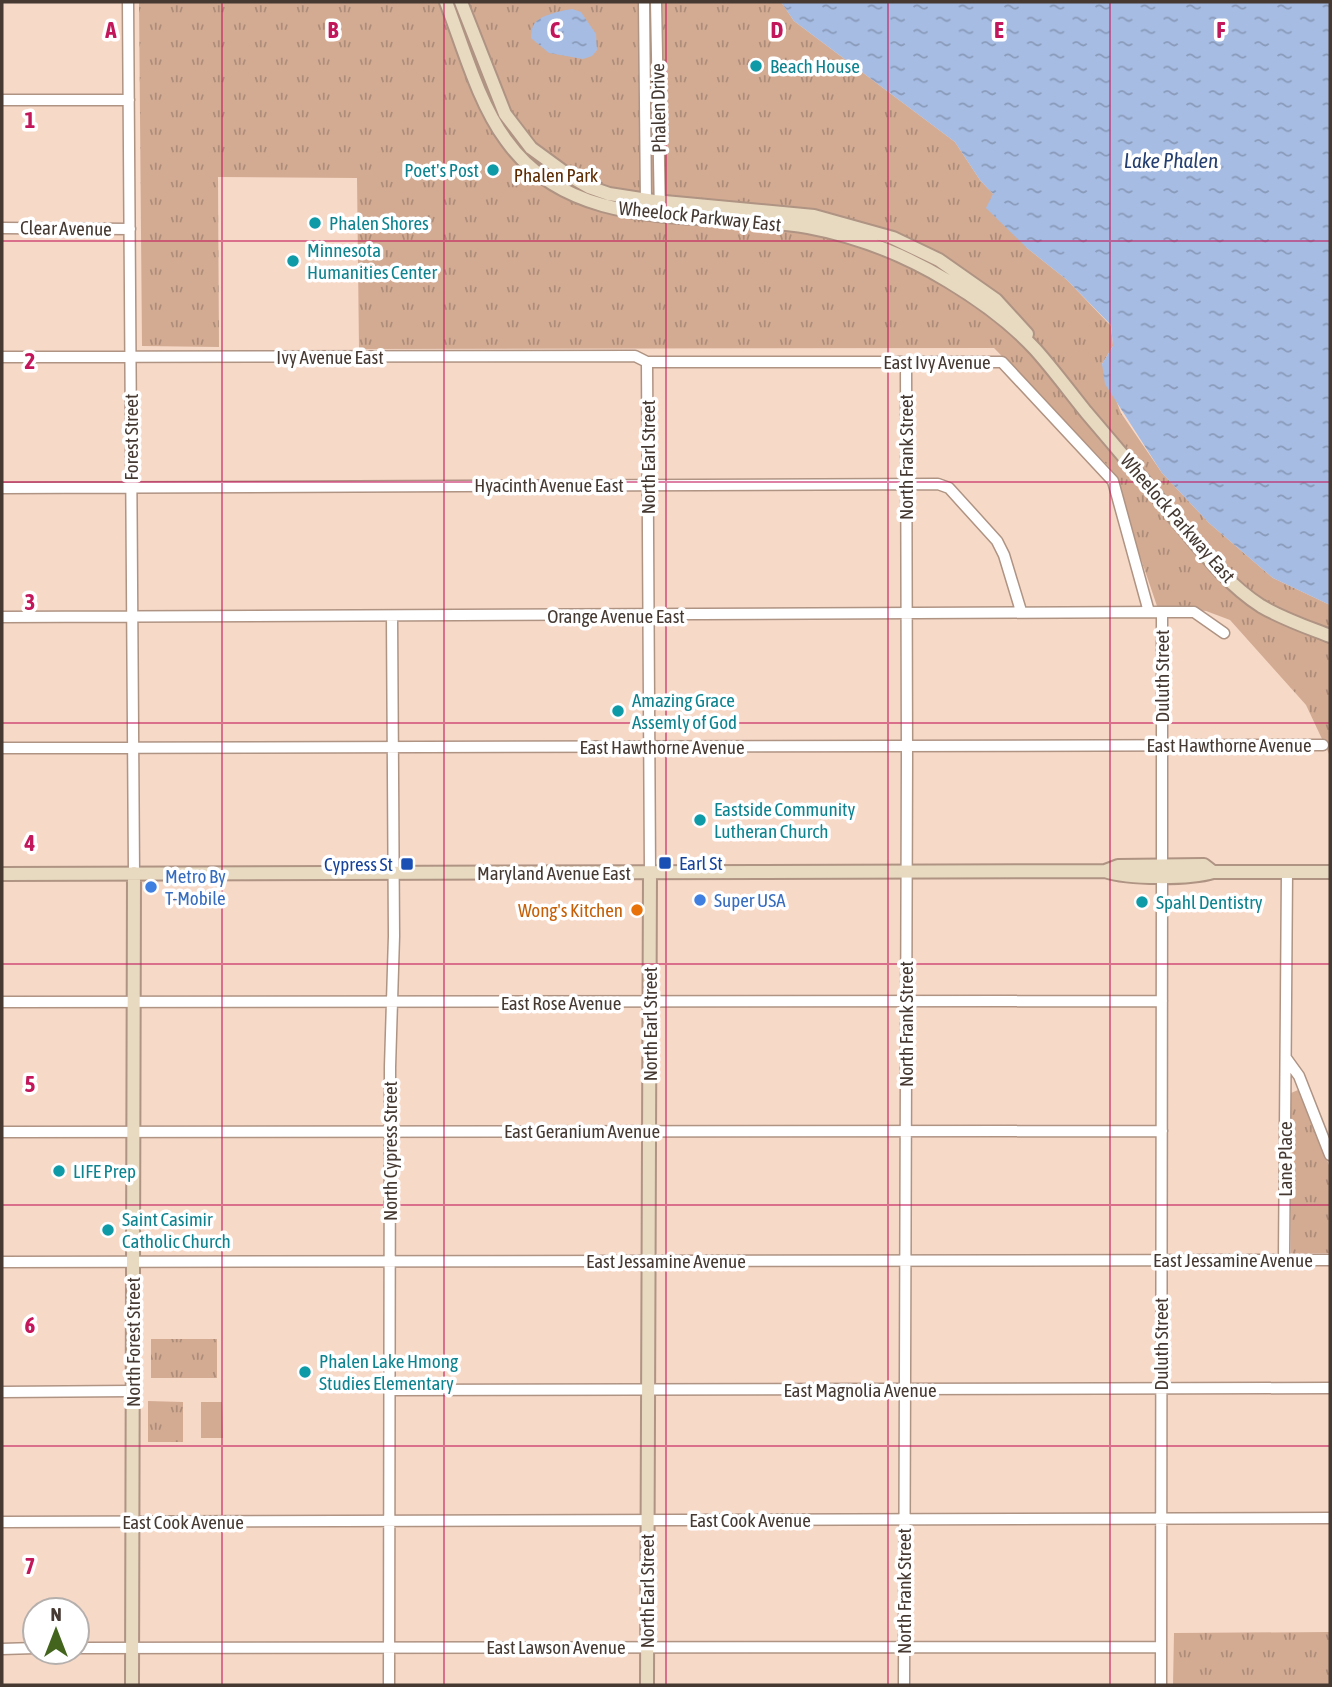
<svg xmlns="http://www.w3.org/2000/svg" width="1332" height="1687" viewBox="0 0 1332 1687" font-family="'Asap Condensed',sans-serif">
<style>
.green{fill:#d3ab93}
.park{fill:url(#park-tufts)}
.water{fill:url(#water-ripples)}
.lines{fill:none;stroke-linecap:round;stroke-linejoin:round}
.street-casing{stroke:#af9383;stroke-width:13}
.secondary-casing{stroke:#af9383;stroke-width:16}
.street{stroke:#fff;stroke-width:10}
.secondary{stroke:#e7dac1;stroke-width:12}
.grid{fill:none;stroke:#c2185b;stroke-width:2;stroke-opacity:0.55}
.culture-dot{fill:#0f9aa8;stroke:#fff;stroke-width:2.5}
.transit-dot{fill:#1a4fb4;stroke:#fff;stroke-width:2.5}
.shop-dot{fill:#3f7fe0;stroke:#fff;stroke-width:2.5}
.food-dot{fill:#e8710a;stroke:#fff;stroke-width:2.5}
.labels{text-anchor:middle;dominant-baseline:central;stroke-width:7;stroke-linejoin:round;paint-order:stroke}
.culture-label{font-size:19px;fill:#0d838f;stroke:#fff;text-anchor:start}
.street-label{font-size:19px;fill:#453932;stroke:#fff}
.park-label{font-size:19px;fill:#5e2a00;stroke:#fff}
.transit-label{font-size:19px;fill:#164399;stroke:#fff;text-anchor:start}
.shop-label{font-size:19px;fill:#366cbe;stroke:#fff;text-anchor:start}
.food-label{font-size:19px;fill:#c56008;stroke:#fff;text-anchor:end}
.water-label{font-size:21px;font-style:italic;fill:#233e6f;stroke:#fff}
.grid-label{font-size:23px;text-anchor:middle;font-weight:bold;fill:#c2185b;stroke:#fff;stroke-width:7;stroke-linejoin:round;paint-order:stroke}
</style>
<defs>
<pattern id="park-tufts" width="24" height="20" patternUnits="userSpaceOnUse" patternTransform="scale(1.75)"><rect width="24" height="20" fill="#d3ab93"/><path d="M3 7l-1-3M5 7V3M7 7l1-3M15 17l-1-3M17 17v-4M19 17l1-3" fill="none" stroke="#ad8c79"/></pattern>
<pattern id="water-ripples" width="26" height="14" patternUnits="userSpaceOnUse" patternTransform="scale(1.75)"><rect width="26" height="14" fill="#a6bce3"/><path d="M2 4q2-2 4 0t4 0M15 11q2-2 4 0t4 0" fill="none" stroke="#899ab9"/></pattern>
</defs>
<rect width="100%" height="100%" fill="#f7d9c8"/>
<path class="green" d="M201 1402H222L223 1438H201Z"/>
<path class="park" d="M139 2H781L794 21 955 142 980 180 993 194 1027 248 1067 280 1111 326 1113 346 1102 364 1121 413 1162 473 1209 523 1273 578 1330 605V756L1306 705 1230 620 1206 611 1157 606 1110 468 994 348 359 349 357 178 218 177 219 347 142 346Z
M1298 1090 1307 1104 1330 1168V1253H1291V1093Z
M151 1339H217V1378H151Z
M148 1401 183 1402V1442H148Z
M1330 1632V1685H1173L1174 1633Z"/>
<path class="water" d="M781 2H1330V605L1273 578 1209 523 1162 473 1105 384 1102 364 1113 346 1111 325 1067 280 1027 248 986 208 993 194 980 180 955 142 794 21Z
M572 9 581 12 596 34 597 50 592 56 583 59 549 53 531 38C531 36 532 28 533 26 538 15 561 11 572 9Z"/>
<g class="lines">
<g class="street-casing">
<path id="street" d="M128 2 134 873
M644 2 646 204
M656 2 660 215
M2 100H129
M2 228 130 229
M2 357 635 356 647 362H1002L1113 481 1149 612
M647 362 650 873
M2 488 938 484 949 488 997 541 1004 555 1021 611
M2 617 1162 612H1194L1224 633
M2 748 1323 745
M1162 866V612
M2 1002 1162 1001
M1286 1058 1299 1076 1330 1155
M2 1132 1162 1131
M1284 1260 1287 871
M2 1262 1330 1260
M389 1390 1330 1388
M2 1392 132 1391
M2 1522 1330 1518
M77 1648 1161 1647
M2 1649 35 1648
M389 1685 390 1067 394 936 392 616
M904 1685 907 757 906 362
M1161 1685 1162 876"/>
</g>
<g class="secondary-casing">
<path id="secondary" d="M446 2C463 46 478 102 506 140 575 237 706 210 808 227 857 236 905 255 948 281 978 299 1011 323 1035 349 1053 369 1069 391 1086 412 1115 446 1144 480 1172 515 1199 547 1225 583 1261 606 1283 619 1307 627 1330 636
M461 2 505 114 531 148 568 175 589 187 609 194 654 201 814 216 893 238 939 260 996 300 1027 334
M1105 871 1118 866 1204 865 1213 872
M2 874 1105 871C1128 879 1190 879 1213 872H1330
M132 1685 134 873
M647 1685 650 873"/>
</g>
<use href="#street" class="street"/>
<use href="#secondary" class="secondary"/>
</g>
<path class="grid" d="M222 2V1685M444 2V1685M666 2V1685M888 2V1685M1110 2V1685M2 241H1330M2 482H1330M2 723H1330M2 964H1330M2 1205H1330M2 1446H1330"/>
<g class="culture-dot">
<circle cx="756" cy="66" r="7"/>
<circle cx="493" cy="170" r="7"/>
<circle cx="315" cy="223" r="7"/>
<circle cx="293" cy="261" r="7"/>
<circle cx="618" cy="711" r="7"/>
<circle cx="700" cy="820" r="7"/>
<circle cx="1142" cy="902" r="7"/>
<circle cx="59" cy="1171" r="7"/>
<circle cx="108" cy="1230" r="7"/>
<circle cx="305" cy="1372" r="7"/>
</g>
<g class="transit-dot">
<rect x="658" y="856" width="14" height="14" rx="3.5"/>
<rect x="400" y="857" width="14" height="14" rx="3.5"/>
</g>
<g class="shop-dot">
<circle cx="151" cy="887" r="7"/>
<circle cx="700" cy="900" r="7"/>
</g>
<circle class="food-dot" cx="637" cy="910" r="7"/>
<g class="labels">
<g class="culture-label">
<text x="770" y="66">Beach House</text>
<text x="479" y="170" text-anchor="end">Poet's Post</text>
<text x="329" y="223">Phalen Shores</text>
<text x="307" y="250">Minnesota<tspan x="307" dy="22">Humanities Center</tspan></text>
<text x="632" y="700">Amazing Grace<tspan x="632" dy="22">Assemly of God</tspan></text>
<text x="714" y="809">Eastside Community<tspan x="714" dy="22">Lutheran Church</tspan></text>
<text x="1156" y="902">Spahl Dentistry</text>
<text x="73" y="1171">LIFE Prep</text>
<text x="122" y="1219">Saint Casimir<tspan x="122" dy="22">Catholic Church</tspan></text>
<text x="319" y="1361">Phalen Lake Hmong<tspan x="319" dy="22">Studies Elementary</tspan></text>
</g>
<g class="street-label">
<text transform="translate(658 108) rotate(-91)">Phalen Drive</text>
<text transform="translate(700 216) rotate(6)">Wheelock Parkway East</text>
<text transform="translate(66 228) rotate(1)">Clear Avenue</text>
<text x="330" y="357">Ivy Avenue East</text>
<text x="937" y="362">East Ivy Avenue</text>
<text transform="translate(131 437) rotate(-90)">Forest Street</text>
<text transform="translate(648 457) rotate(-90)">North Earl Street</text>
<text transform="translate(906 457) rotate(-90)">North Frank Street</text>
<text x="549" y="485">Hyacinth Avenue East</text>
<text transform="translate(1178 518) rotate(49)">Wheelock Parkway East</text>
<text x="616" y="616">Orange Avenue East</text>
<text transform="translate(1162 676) rotate(-90)">Duluth Street</text>
<text x="1229" y="745">East Hawthorne Avenue</text>
<text x="662" y="747">East Hawthorne Avenue</text>
<text x="554" y="873">Maryland Avenue East</text>
<text x="561" y="1003">East Rose Avenue</text>
<text transform="translate(650 1024) rotate(-90)">North Earl Street</text>
<text transform="translate(906 1024) rotate(-90)">North Frank Street</text>
<text x="582" y="1131">East Geranium Avenue</text>
<text transform="translate(390 1151) rotate(-90)">North Cypress Street</text>
<text transform="translate(1285 1159) rotate(-90)">Lane Place</text>
<text x="1233" y="1260">East Jessamine Avenue</text>
<text x="666" y="1261">East Jessamine Avenue</text>
<text transform="translate(133 1342) rotate(-90)">North Forest Street</text>
<text transform="translate(1161 1344) rotate(-90)">Duluth Street</text>
<text x="860" y="1390">East Magnolia Avenue</text>
<text x="750" y="1520">East Cook Avenue</text>
<text x="183" y="1522">East Cook Avenue</text>
<text transform="translate(647 1591) rotate(-90)">North Earl Street</text>
<text transform="translate(904 1591) rotate(-90)">North Frank Street</text>
<text x="556" y="1647">East Lawson Avenue</text>
</g>
<g class="park-label">
<text x="556" y="175">Phalen Park</text>
</g>
<g class="transit-label">
<text x="679" y="863">Earl St</text>
<text x="393" y="864" text-anchor="end">Cypress St</text>
</g>
<g class="shop-label">
<text x="165" y="876">Metro By<tspan x="165" dy="22">T-Mobile</tspan></text>
<text x="714" y="900">Super USA</text>
</g>
<g class="food-label">
<text x="623" y="910">Wong's Kitchen</text>
</g>
<g class="water-label">
<text x="1171" y="160">Lake Phalen</text>
</g>
</g>
<g class="grid-label">
<text x="111" y="38">A</text>
<text x="333" y="38">B</text>
<text x="555" y="38">C</text>
<text x="777" y="38">D</text>
<text x="999" y="38">E</text>
<text x="1221" y="38">F</text>
<text x="30" y="128">1</text>
<text x="30" y="369">2</text>
<text x="30" y="610">3</text>
<text x="30" y="851">4</text>
<text x="30" y="1092">5</text>
<text x="30" y="1333">6</text>
<text x="30" y="1574">7</text>
</g>
<rect width="1332" height="1687" fill="none" stroke="#453932" stroke-width="7"/>
<g transform="translate(56 1631)"><circle r="33" fill="#ffffff" stroke="#b5b0ad" stroke-width="2"/>
<path d="M0-5L12 26L0 18L-12 26Z" fill="#42641c"/>
<text y="-10" font-size="19" font-weight="bold" text-anchor="middle" fill="#453932">N</text>
</g>
</svg>
